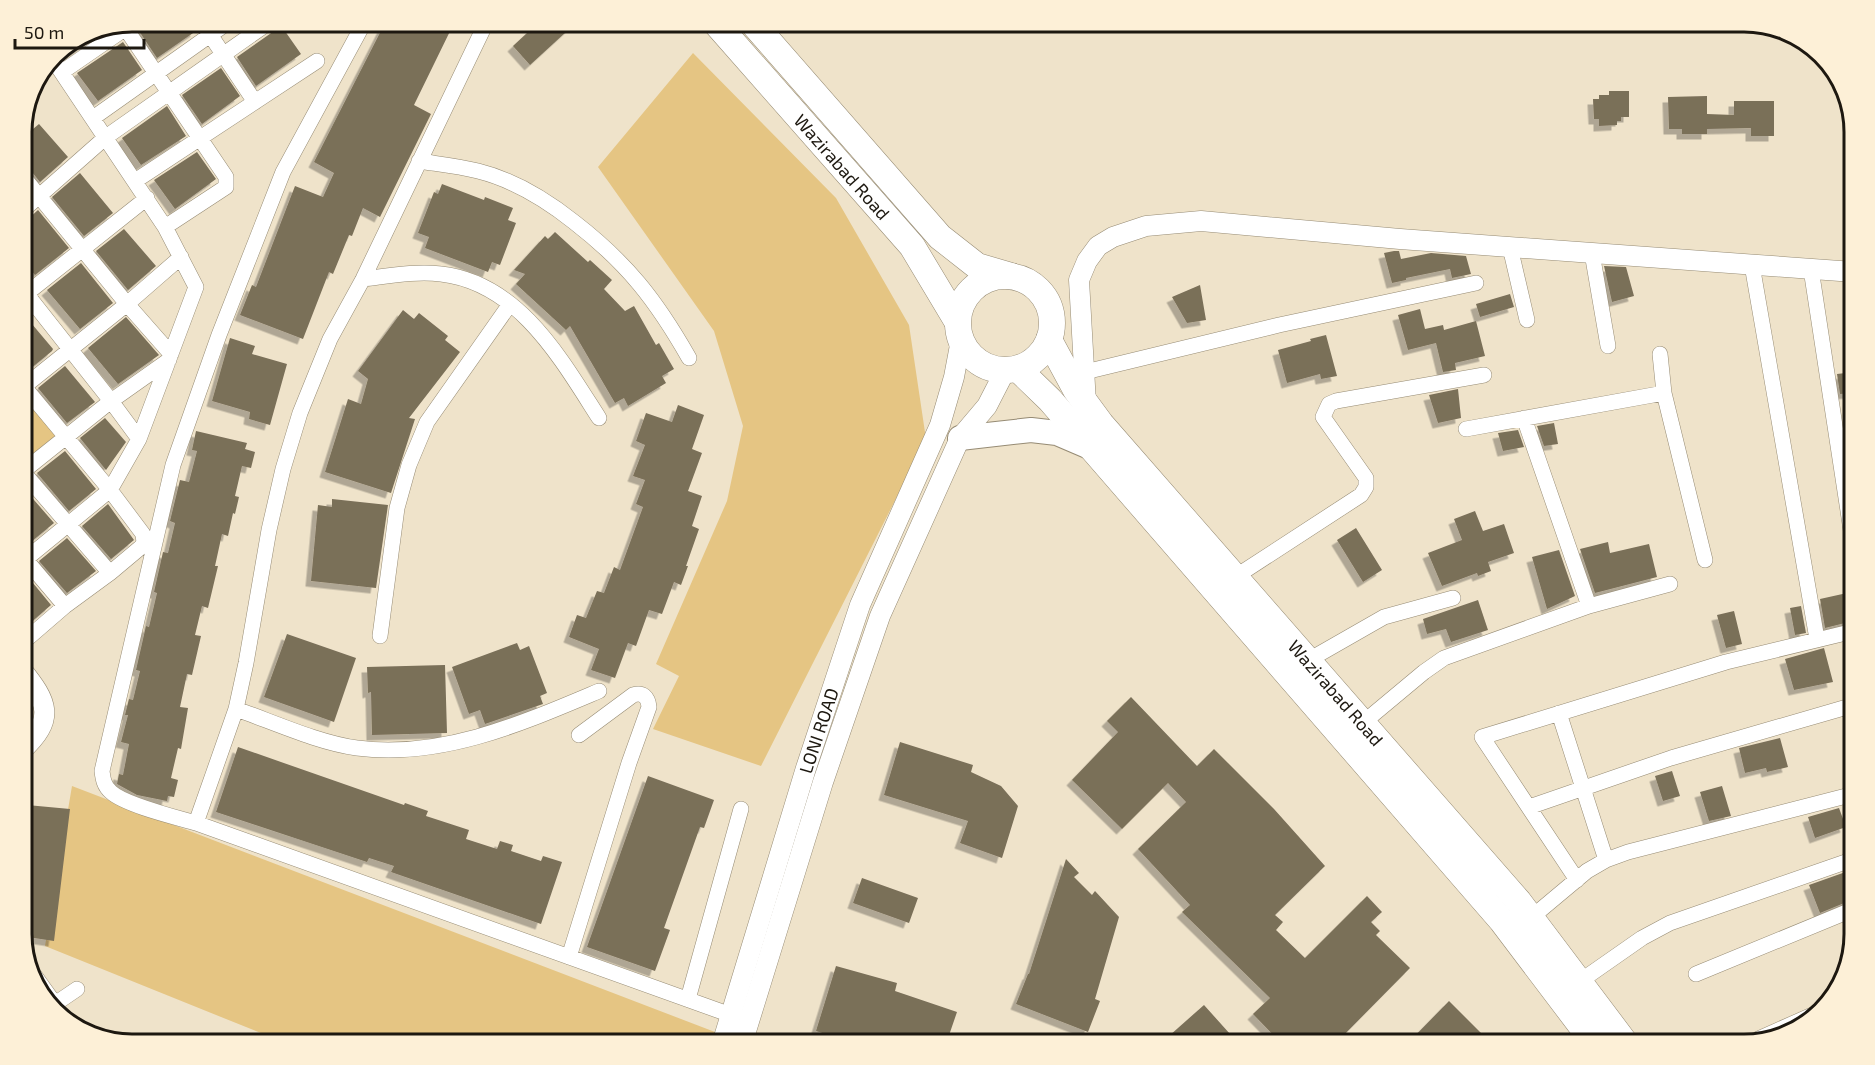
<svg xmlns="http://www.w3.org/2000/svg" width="1875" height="1065" viewBox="0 0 1875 1065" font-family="'Exo 2',sans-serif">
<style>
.green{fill:#e5c583}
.building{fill:#7a6f59;filter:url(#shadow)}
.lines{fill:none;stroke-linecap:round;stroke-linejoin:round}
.minor-casing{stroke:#968b74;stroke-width:16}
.tertiary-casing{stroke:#968b74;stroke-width:21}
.primary-casing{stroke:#968b74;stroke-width:26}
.trunk-casing{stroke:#968b74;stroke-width:27}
.minor{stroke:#fff;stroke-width:15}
.tertiary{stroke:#fff;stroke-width:20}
.primary{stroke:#fff;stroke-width:24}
.trunk{stroke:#fff;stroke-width:26}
.labels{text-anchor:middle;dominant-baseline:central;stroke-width:4.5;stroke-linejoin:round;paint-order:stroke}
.street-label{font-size:18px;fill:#1d1810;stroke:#fdf0d7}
.rim{fill:none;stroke:#1d1810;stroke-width:3}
</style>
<defs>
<filter id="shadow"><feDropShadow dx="-5.5" dy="5.5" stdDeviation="0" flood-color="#0004"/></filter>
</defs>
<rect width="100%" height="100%" fill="#efe3ca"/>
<path class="green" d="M693 53 836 198 909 325 926 439 761 766 653 729 679 676 656 664 727 501 743 426 714 331 598 167Z
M23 394 57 436 21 466V395Z
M72 786 715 1032 712 1044H288L45 946Z"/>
<path class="building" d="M146 21H191L196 31 157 58 139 31 144 26Z
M386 21H455L414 105 431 114 380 217 363 208 352 236 349 235 333 274 329 272 303 339 240 315 252 285 256 287 295 186 323 197 334 173 314 162Z
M540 21H578L530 65 513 46Z
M280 24 301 54 256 86 237 57 277 29Z
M113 25 68 56 62 48 90 29Z
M123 42 142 70 98 101 77 73Z
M221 68 240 96 202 124 182 95Z
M1609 91H1629V117H1621V121H1617V125L1599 126V119H1594L1593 99H1599V95H1609Z
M1707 96V114L1734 115V101H1774V136H1751V128L1707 129V134H1682V129H1669L1668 97Z
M167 106 186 136 141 165 122 138Z
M39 124 68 157 40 182 28 167 21 164V139Z
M197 152 216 179 175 209 154 180Z
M80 173 113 213 84 236 52 197Z
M442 184 484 200 485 197 513 208 508 220 516 223 500 265 492 262 488 272 425 248 429 237 418 233 434 192 438 194Z
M38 210 69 248 35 275 21 259V222L27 220Z
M124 229 156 266 128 290 96 251Z
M555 232 588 262 590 260 612 280 604 289 625 311 634 306 656 345 659 343 674 369 662 376 666 383 628 406 624 398 615 403 570 326 566 330 516 284 525 274 514 270 545 236 548 239Z
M1394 251H1399L1401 259 1431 253 1466 256 1471 274 1452 278 1450 269 1406 278V280L1392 283 1384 253Z
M81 263 113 303 80 329 47 290Z
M1604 266 1626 267 1634 296 1612 302Z
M1200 285 1206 320 1187 323 1172 297Z
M1510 294 1514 307 1480 317 1476 304Z
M1420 309 1425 329 1443 325 1444 330 1476 321 1485 356 1455 363 1456 370 1443 372 1436 343 1408 350 1398 315Z
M403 310 414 319 419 313 448 336 445 340 460 352 409 418 415 419 391 493 325 472 348 399 361 404 368 379 358 371Z
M21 311 53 349 52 351 24 374 21 373Z
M126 317 159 355 118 384 88 348Z
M1326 335 1337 376 1321 379 1320 374 1287 383 1278 350 1311 341 1310 339Z
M230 338 255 346 252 354 287 364 270 425 249 419 250 412 212 401Z
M65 366 95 402 67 423 38 388Z
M1854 372V393L1840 394 1837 374Z
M1458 389 1461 418 1438 423 1429 395Z
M678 405 704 415 692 449 702 453 688 491 702 496 692 526 699 529 686 566H688L681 585 674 582 662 614 649 610 636 646 628 643 615 678 591 670 599 649 569 637 577 615 586 618 597 591 604 593 614 567 620 570 643 507 636 504 645 480 633 476 645 445 636 441 646 413 672 422Z
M105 418 126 442 106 470 80 438Z
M1554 423 1558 444 1544 446 1537 426Z
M1518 430 1524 447 1503 451 1498 433Z
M196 431 247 443 245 449 255 452 251 468 242 466 235 496 239 497 235 514 233 513 228 536 222 534 215 566H218L208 608 202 606 195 635 201 636 192 675 187 674 180 707 188 708 181 749 178 748 171 778 178 780 174 797 168 796 167 801 137 795 117 784 119 774 123 775 129 744 121 742 128 715H125L129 699 133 700 140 671 136 670 146 626 149 627 157 593 154 592 163 552 168 553 175 523 170 521 180 480 189 482 197 451 192 450Z
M65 451 96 489 69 511 37 473Z
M21 485 54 523 26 546 21 544Z
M332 499 388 505 376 588 311 581 318 505 332 507Z
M108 504 134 540 111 559 82 526Z
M1475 511 1483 531 1504 524 1514 553 1488 562 1491 571 1478 576 1477 573 1442 586 1428 553 1462 540 1454 519Z
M1356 528 1382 570 1363 582 1337 540Z
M67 538 96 571 67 593 39 561Z
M1608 542 1610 553 1649 544 1657 577 1595 593 1580 549Z
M1559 550 1575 596 1547 609 1532 557Z
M24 572 51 605 21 631V573Z
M1847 593 1853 621 1825 628 1820 599Z
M1478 600 1488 630 1451 642 1446 629 1427 634 1423 619Z
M1801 606 1806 633 1795 635 1790 608Z
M1734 611 1742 644 1726 648 1717 615Z
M287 634 356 658 334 722 264 697Z
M517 643 520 650 529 646 547 693 540 696 543 704 485 724 480 710 469 714 452 667Z
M1824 648 1833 682 1794 690 1785 659Z
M445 665 447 733 372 735 371 692 368 693 367 667Z
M1131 697 1197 766 1214 749 1274 809 1325 866 1275 915 1283 922 1276 930 1305 958 1367 896 1382 912 1371 922 1380 931 1376 935 1410 968 1335 1044H1282L1253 1014 1270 998 1182 912 1190 905 1138 849 1186 802 1168 783 1122 829 1072 780 1118 732 1107 721Z
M1780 738 1788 767 1767 772 1766 768 1745 773 1739 748Z
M900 742 973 765 971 772 1001 786 1018 806 1002 858 960 843 968 821 884 795Z
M238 747 404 805 405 803 428 811 426 816 469 830 466 839 497 849 500 841 513 845 511 851 541 861 543 856 562 862 541 924 391 872 394 866 369 858 367 862 216 812Z
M1672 771 1680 796 1663 801 1655 776Z
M648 776 714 800 704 828 700 827 664 928 670 930 655 971 587 947Z
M1722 786 1731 816 1709 821 1700 792Z
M27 805 70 809 54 941 21 936V858Z
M1839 808 1846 827 1815 838 1808 817Z
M1066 859 1079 873 1074 877 1092 895 1095 891 1119 917 1095 999 1100 1001 1088 1032 1016 1004 1028 974H1029Z
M1854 869V899L1820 913 1809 885Z
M862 878 918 898 909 923 853 903Z
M836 966 897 983 895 991 957 1012 946 1044H857L816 1031Z
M1449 1001 1492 1044H1407Z
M1204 1005 1239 1044H1160Z"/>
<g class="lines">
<g class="minor-casing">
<path id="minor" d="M201 21 255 102
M365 21 283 172 219 335 173 465 102 771C103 779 104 786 111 792 125 805 175 817 196 823L731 1015
M122 23 226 177V187L165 227
M52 58 165 227 196 287 139 439
M62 72 136 21
M93 118 230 21
M419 161C438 164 458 166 478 171 514 180 545 199 574 222 627 263 656 300 689 358
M21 174 127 304 171 354
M135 181 317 61
M21 212 106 137 271 21
M1510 247 1527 320
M1592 253 1608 346
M1752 265 1817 639
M1811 269 1854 550
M363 279C389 276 415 271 441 274 519 283 561 359 599 418
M21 287 111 401 139 439 110 490 21 563
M21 298 147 198
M1660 354 1664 393 1705 560
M1085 372 1279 325 1476 283
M21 383 110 490 143 534 144 543 141 547 110 573 65 606 21 644
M21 389 127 304 181 257
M1524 418 1589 606
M1466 429 1664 393
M23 472 110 573
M21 473 111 401 169 360
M21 554 65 606
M1235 577 1361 495 1366 487V478L1323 417 1329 404 1336 401 1484 375
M380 636 397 508 409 465 427 422 510 304
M1307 661 1384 617 1453 598
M1849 707 1854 724
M236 709C273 722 319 743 357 748 442 759 523 723 599 691
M1559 713 1606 860
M1358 727 1424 672 1444 658 1589 606 1670 584
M1529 807 1671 758 1854 705
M196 823 236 709 246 663 269 530 283 469 300 413 330 339 363 279 487 21
M1577 880 1482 737 1726 662 1854 631
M1526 922 1587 871 1606 860 1628 852 1854 794
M569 957 629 763 649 707C648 697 643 692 633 695L579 735
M32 972 55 1004
M1696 974 1854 909
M1579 982 1642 938 1670 923 1854 859
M688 999 741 809
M52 1006 77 989
M1749 1043 1812 1015"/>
</g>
<g class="tertiary-casing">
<g id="tertiary">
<path d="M1086 404 1079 280 1087 261 1098 246 1113 237 1146 226 1201 221 1400 239 1854 272"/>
<path d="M21 669C48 702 56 719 21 751"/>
<path id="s1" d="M722 1044 806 768 860 605 940 425 954 377 961 340"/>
<path d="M742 1044 823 782 880 616 960 438 987 406 1005 371"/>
</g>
</g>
<g class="primary-casing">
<path id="primary" d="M960 438 1031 430 1057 433 1092 448"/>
</g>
<g class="trunk-casing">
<g id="trunk">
<path id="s2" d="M714 21 912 246 957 321"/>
<path d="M751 21 940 237 977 266 1011 276"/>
<circle cx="1005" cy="323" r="47"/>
<path id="s3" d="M1049 340 1076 390 1101 424 1519 902 1626 1044"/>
<path d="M1018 369 1050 400 1502 921 1595 1044"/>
</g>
</g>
<use href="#minor" class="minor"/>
<use href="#tertiary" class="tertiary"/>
<use href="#primary" class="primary"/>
<use href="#trunk" class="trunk"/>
</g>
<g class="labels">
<g class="street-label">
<text stroke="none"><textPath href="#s2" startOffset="194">Wazirabad Road</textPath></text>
<text stroke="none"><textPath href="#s3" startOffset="456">Wazirabad Road</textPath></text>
<text stroke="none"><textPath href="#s1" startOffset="328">LONI ROAD</textPath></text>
</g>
</g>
<path d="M0 0H1875V1065H0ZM132 32H1744A100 100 0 0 1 1844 132V934A100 100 0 0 1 1744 1034H132A100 100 0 0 1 32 934V132A100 100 0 0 1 132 32Z" fill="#fdf0d7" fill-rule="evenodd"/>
<path class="rim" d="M132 32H1744A100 100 0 0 1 1844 132V934A100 100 0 0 1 1744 1034H132A100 100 0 0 1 32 934V132A100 100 0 0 1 132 32Z"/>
<path d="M15 39v9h129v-9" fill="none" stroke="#1d1810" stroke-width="3"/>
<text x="24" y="39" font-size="18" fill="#1d1810" stroke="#fdf0d7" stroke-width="4.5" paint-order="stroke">50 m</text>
</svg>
